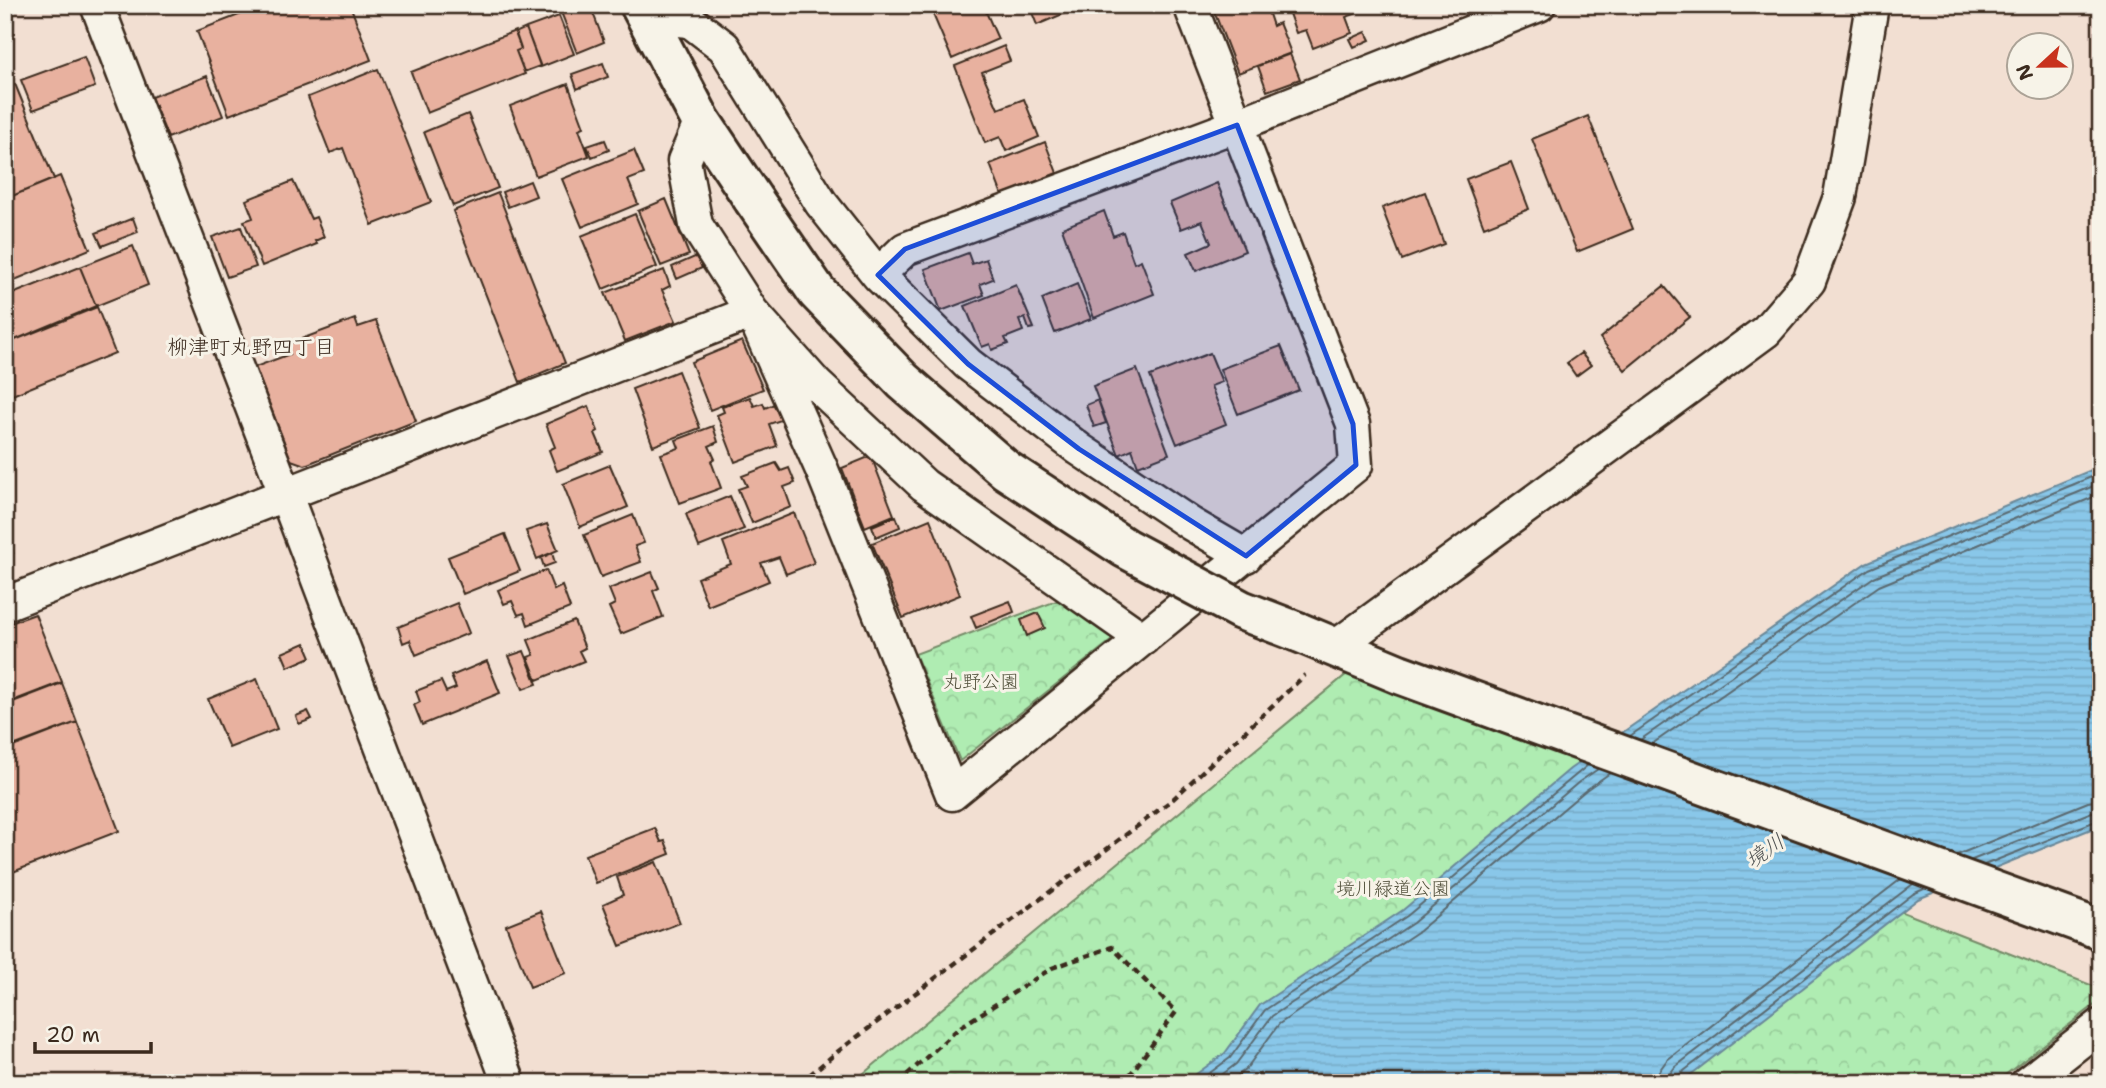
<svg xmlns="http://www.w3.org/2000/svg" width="2106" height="1088" viewBox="0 0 2106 1088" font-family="'Shantell Sans','Klee One',sans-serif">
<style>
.park{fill:url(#park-crowns);stroke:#758b68;stroke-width:2}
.water{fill:url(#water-rules);stroke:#6a8898;stroke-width:2}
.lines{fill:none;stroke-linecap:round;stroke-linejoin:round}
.shore{stroke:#5a696f;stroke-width:2}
.building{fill:#e8b19f;stroke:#3b2a1e;stroke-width:2}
.minor-casing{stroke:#3b2a1e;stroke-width:37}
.tertiary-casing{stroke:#3b2a1e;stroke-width:44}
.path{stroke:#3b2a1e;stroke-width:4.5;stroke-dasharray:7 5;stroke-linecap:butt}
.minor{stroke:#f7f3e8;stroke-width:32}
.tertiary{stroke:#f7f3e8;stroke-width:38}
.tertiary-bridge-casing{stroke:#3b2a1e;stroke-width:44;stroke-linecap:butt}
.tertiary-bridge{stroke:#f7f3e8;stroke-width:38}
.marked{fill:#1d4ed8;fill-opacity:0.2;stroke:#1d4ed8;stroke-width:5;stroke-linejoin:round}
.labels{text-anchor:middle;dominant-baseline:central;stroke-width:6;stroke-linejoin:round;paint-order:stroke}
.park-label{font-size:19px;fill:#52513c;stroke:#f7f3e8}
.neighbourhood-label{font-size:21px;fill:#3b2a1e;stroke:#f7f3e8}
.water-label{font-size:21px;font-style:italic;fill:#4e5151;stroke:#f7f3e8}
</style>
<defs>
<pattern id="park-crowns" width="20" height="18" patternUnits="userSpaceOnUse" patternTransform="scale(1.75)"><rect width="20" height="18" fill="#afecb2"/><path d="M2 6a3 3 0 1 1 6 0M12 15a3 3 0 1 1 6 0" fill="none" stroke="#97cb99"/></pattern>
<pattern id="water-rules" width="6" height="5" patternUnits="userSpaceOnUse" patternTransform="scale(1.75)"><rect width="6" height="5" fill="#89c7e9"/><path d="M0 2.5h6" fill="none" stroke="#77abc7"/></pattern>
</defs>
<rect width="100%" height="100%" fill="#f2dfd2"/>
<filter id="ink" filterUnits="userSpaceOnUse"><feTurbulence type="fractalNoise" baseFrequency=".0143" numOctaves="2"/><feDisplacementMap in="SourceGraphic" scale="14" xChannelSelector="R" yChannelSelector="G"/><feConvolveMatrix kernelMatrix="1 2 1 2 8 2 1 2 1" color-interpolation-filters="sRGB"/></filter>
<g filter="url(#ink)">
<path class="park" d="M1067 597 1122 632 960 761 915 654Z
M1359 664 1579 751 1789 868 2101 989V1000L1995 1083H852Z"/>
<path class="water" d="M2101 466V825L1918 899 1680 1083H1184L1225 1053 1260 1005 1403 910 1570 769 1866 563Z"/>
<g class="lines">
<path class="shore" d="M1630 736 1869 569 2101 473
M1640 740 1874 577 2101 483
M1652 744 1879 586 2101 494
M1957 855 2088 802 2101 800
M1972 860 2092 812 2101 811
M1984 865 2101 819
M1196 1083 1230 1058 1265 1010 1407 916 1588 765
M1211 1083 1236 1064 1272 1016 1413 923 1579 782 1598 769
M1229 1083 1246 1069 1279 1024 1419 931 1586 790 1610 773
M1658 1083 1659 1071 1667 1060 1901 879
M1668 1083 1669 1075 1675 1067 1913 884
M1677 1083 1680 1074 1913 894 1926 888"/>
</g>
<path class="building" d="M265 5H350L371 60 229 115 197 31Z
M576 5H590L604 42 577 53 561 12Z
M929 5H983L998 39 952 59Z
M1029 5H1084L1037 25Z
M1228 5H1266L1273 26 1279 23 1291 53 1238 73 1214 11Z
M1286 5H1351L1355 14 1346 17 1352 33 1313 48 1306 30 1296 33Z
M559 16 574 54 541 67 526 28Z
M526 28 540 66 524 72 516 51 521 49 515 33Z
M515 31 521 49 516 51 525 74 427 113 411 72Z
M1366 32 1370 40 1354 47 1350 39Z
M1004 46 1010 61 982 72 998 109 1024 99 1039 137 1006 151 1000 137 985 143 955 66Z
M1290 54 1300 79 1267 91 1258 66Z
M84 57 95 87 33 110 21 80Z
M603 63 608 77 577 89 572 74Z
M378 69 431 202 372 225 343 148 330 153 308 97Z
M207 76 223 116 168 138 151 97Z
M15 84 54 179 5 199V88Z
M568 84 584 127 579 129 589 156 536 176 510 106Z
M468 114 498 188 453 206 424 132Z
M1588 116 1633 229 1577 252 1532 139Z
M605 140 609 150 592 157 587 146Z
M1045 142 1057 173 1002 195 990 164Z
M634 150 644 174 628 180 638 204 582 227 562 179Z
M1511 162 1529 209 1484 227 1466 179Z
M60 176 90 249 5 284V199Z
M293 181 311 219 316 217 324 237 315 241 317 244 262 266 244 221 253 218 246 200Z
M530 181 536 196 508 207 502 192Z
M1217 183 1245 251 1196 271 1188 253 1211 243 1202 221 1181 229 1170 203Z
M1425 192 1444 244 1402 260 1382 208Z
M498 193 565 363 520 382 453 211Z
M666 199 689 255 661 266 638 211Z
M1104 211 1113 236 1123 232 1134 263 1141 260 1154 294 1094 318 1062 228Z
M635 214 657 267 603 289 581 236Z
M133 218 138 232 102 246 96 233Z
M241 227 256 267 227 277 212 237Z
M133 246 148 285 96 306 80 267Z
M968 253 972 264 986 259 993 279 980 284 984 295 941 311 925 269Z
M697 256 702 268 677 279 672 267Z
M80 267 96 306 5 344V297Z
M664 270 670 286 662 290 676 321 625 341 605 293Z
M1077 284 1091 319 1055 333 1042 299Z
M1016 285 1034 328 1029 329 1025 318 1019 320 1023 331 1005 338 1008 344 992 350 990 344 982 347 965 306Z
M1664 286 1690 317 1625 370 1600 338Z
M97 307 115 353 5 398V344Z
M355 319 358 327 376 321 416 421 305 465 291 460 255 367 290 354 285 345Z
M742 341 763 389 710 410 691 362Z
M1281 346 1299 390 1238 414 1220 369Z
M1210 353 1222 382 1211 386 1226 424 1177 444 1150 376Z
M1581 353 1591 365 1576 376 1567 363Z
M1137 369 1169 454 1138 466 1132 449 1119 455 1093 386Z
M678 371 700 428 653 446 632 389Z
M750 397 754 406 763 403 765 408 774 404 781 420 769 424 777 446 735 462 717 415 724 412 722 407Z
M1098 400 1106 423 1094 427 1086 405Z
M588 406 598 431 595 433 603 452 557 471 549 450 555 447 546 424Z
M713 426 718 442 709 446 715 459 711 461 721 488 680 503 661 454 679 448 676 440Z
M871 456 894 515 865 527 842 468Z
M776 463 781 471 789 468 795 483 784 487 791 507 752 523 738 489 747 486 742 476Z
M610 465 628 507 580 527 563 484Z
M730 496 744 529 699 547 686 514Z
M794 513 814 563 786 574 779 557 761 563 769 581 708 606 697 578 731 564 723 542Z
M633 515 644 543 635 546 641 562 601 577 584 535Z
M896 516 900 527 876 537 872 526Z
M930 519 960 595 903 618 872 543Z
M547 524 558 550 537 559 526 531Z
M5 533 13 553 5 555Z
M505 534 520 571 463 594 448 557Z
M552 553 555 563 544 567 541 558Z
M546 570 554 590 562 586 570 608 528 625 524 613 518 615 512 601 504 604 498 590Z
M652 572 659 588 653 591 663 617 621 634 609 607 615 604 609 589Z
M1010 601 1014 612 976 628 971 616Z
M457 603 469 633 416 655 410 640 403 643 398 627Z
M1038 613 1045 628 1027 636 1021 620Z
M35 614 62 682 5 704V625Z
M574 621 585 648 579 651 584 661 537 680 528 657 534 655 528 640Z
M305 643 311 657 288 667 282 653Z
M524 651 537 684 523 689 509 656Z
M487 661 500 693 422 725 414 705 420 702 416 691 441 681 446 692 456 688 451 676Z
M257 679 277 729 229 748 208 699Z
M62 683 77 722 5 749V705Z
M308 711 312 719 299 724 296 716Z
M77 722 119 831 5 875V750Z
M655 828 661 842 665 841 670 854 596 883 585 855Z
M656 862 680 923 620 946 603 904 623 895 617 877Z
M541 911 566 973 530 987 506 925Z"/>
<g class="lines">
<g class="minor-casing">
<path id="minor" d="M97 5 285 493 509 1083
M646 17 690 21 724 47 821 203 878 275 968 364 1079 449 1191 524 1246 556
M701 121 684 161 696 225 752 312 816 384 924 485 1143 639
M878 275 905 249 1237 125 1539 5
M5 604 752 312 822 470 952 794 1356 465 1353 424 1190 5
M1334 648 1766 331 1809 281 1840 197 1872 5
M2027 1083 2101 1025"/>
</g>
<g class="tertiary-casing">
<path id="tertiary" d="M640 5 701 121 753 199
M1298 632 1399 674 2101 930"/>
</g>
<path class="path" d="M800 1083 836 1053 1172 800 1305 675
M898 1083 959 1028 1052 968 1112 947 1176 1012 1124 1083"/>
<use href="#minor" class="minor"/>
<use href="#tertiary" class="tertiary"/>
<g class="tertiary-bridge-casing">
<path id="tertiary-bridge" d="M753 199 817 292 903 381 1006 470 1125 548 1241 610 1298 632"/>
</g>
<use href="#tertiary-bridge" class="tertiary-bridge"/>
</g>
</g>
<path class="marked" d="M1237 125 1353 424 1356 465 1246 556 1079 449 968 364 878 275 905 249Z"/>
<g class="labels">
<g class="park-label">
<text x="981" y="681">丸野公園</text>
<text x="1393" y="888">境川緑道公園</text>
</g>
<g class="neighbourhood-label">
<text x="251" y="347">柳津町丸野四丁目</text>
</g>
<g class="water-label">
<text transform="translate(1765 851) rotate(-35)">境川</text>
</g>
</g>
<rect width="2106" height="1088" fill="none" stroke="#f7f3e8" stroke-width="28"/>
<rect x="14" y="14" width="2078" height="1060" fill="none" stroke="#3b2a1e" stroke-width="2.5" filter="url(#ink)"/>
<g transform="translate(2040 66) rotate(248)"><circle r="33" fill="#f7f3e8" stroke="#aca397" stroke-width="2"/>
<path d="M0-5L12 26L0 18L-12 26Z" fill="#c8321e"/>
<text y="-10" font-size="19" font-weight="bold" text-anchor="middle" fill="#3b2a1e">N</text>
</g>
<path d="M35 1042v10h116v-10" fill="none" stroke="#3b2a1e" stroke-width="3.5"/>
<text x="46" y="1042" font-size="21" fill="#3b2a1e" stroke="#f7f3e8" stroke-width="5" paint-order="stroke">20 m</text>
</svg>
